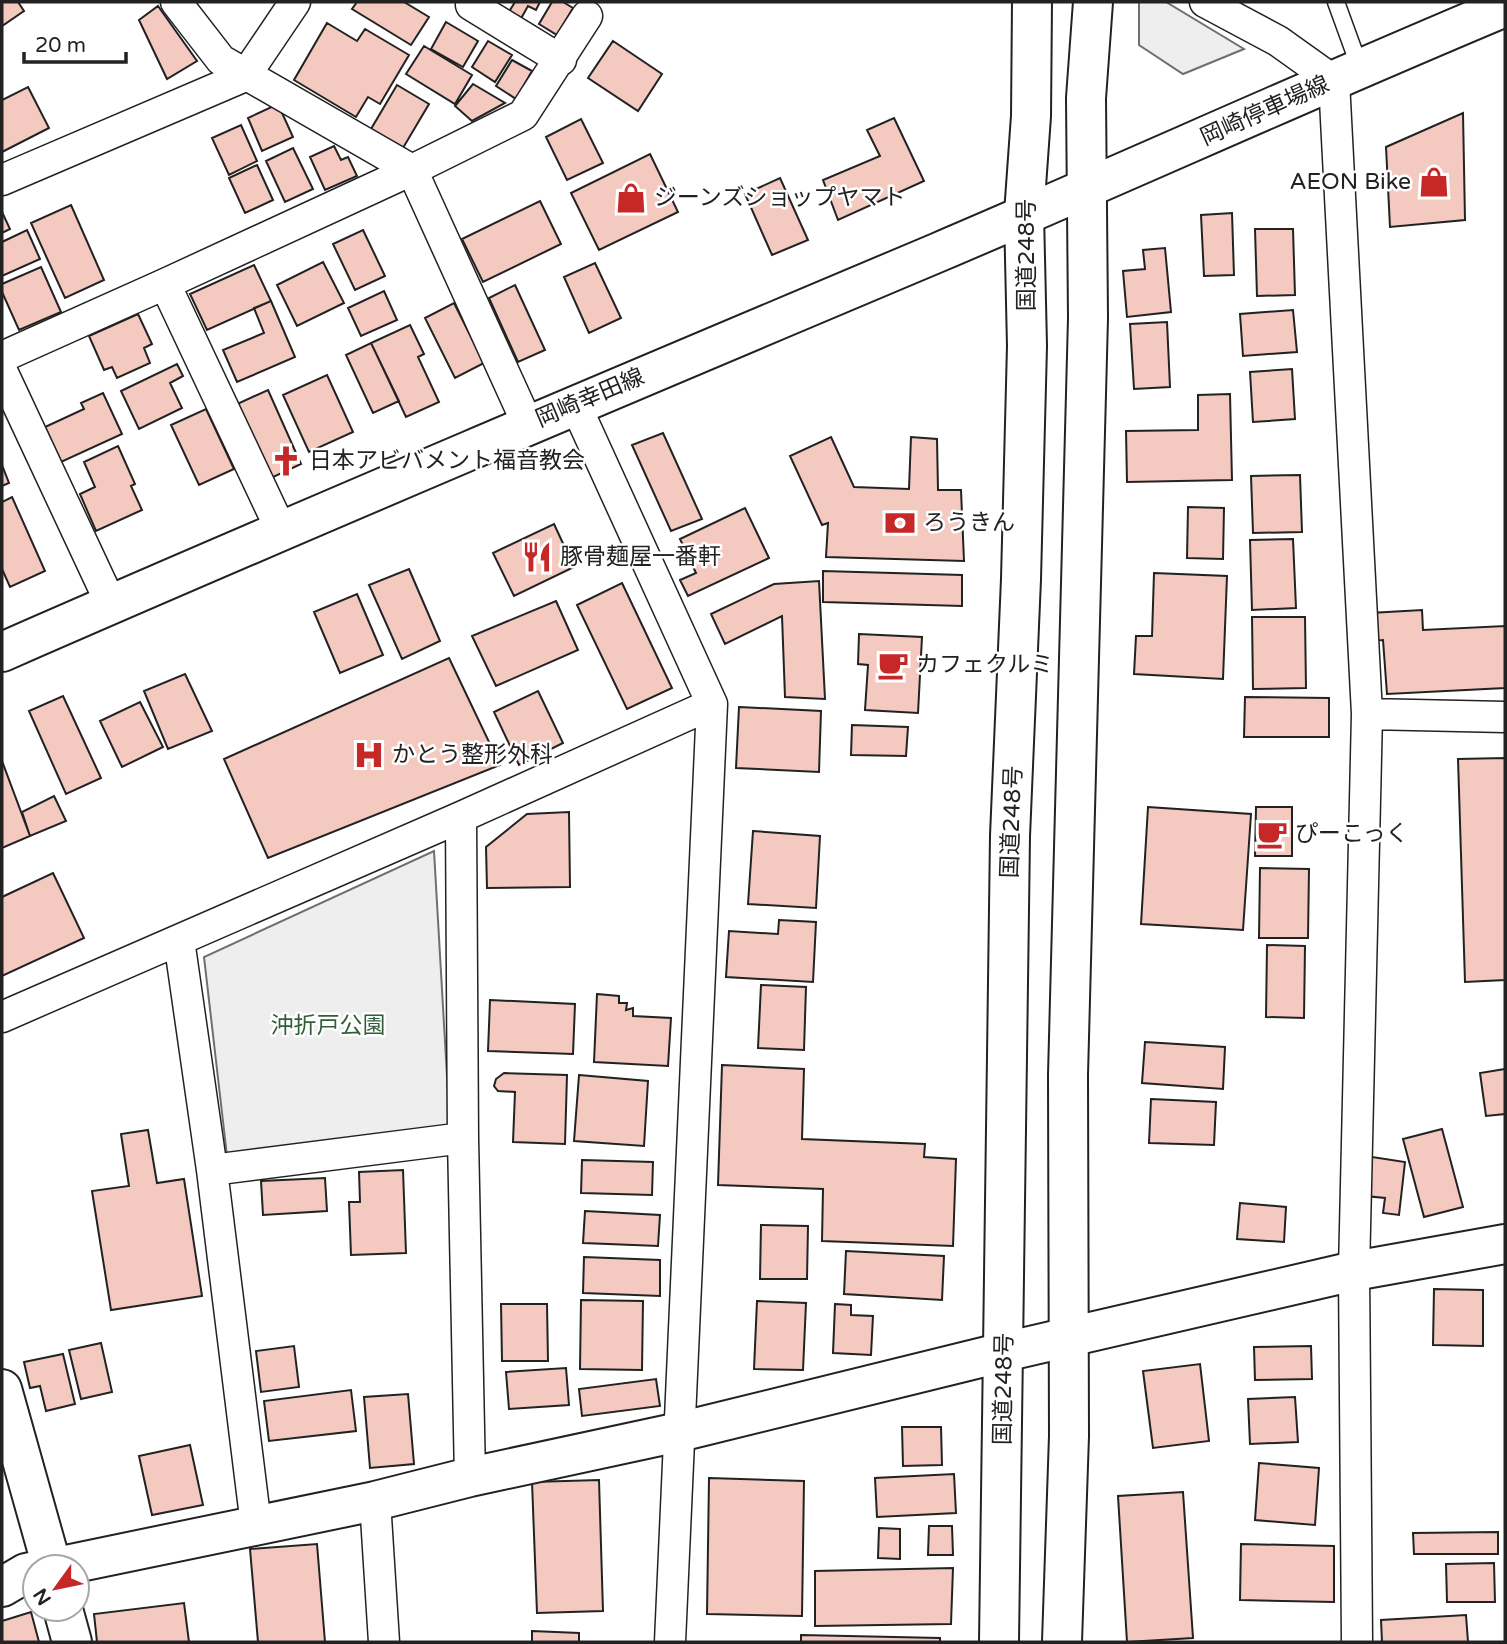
<svg xmlns="http://www.w3.org/2000/svg" width="1507" height="1644" viewBox="0 0 1507 1644" font-family="'Varela Round','Noto Sans JP',sans-serif">
<style>
.green{fill:#eee;stroke:#6f6f6f;stroke-width:2}
.building{fill:#f3c9c0;stroke:#222;stroke-width:2}
.lines{fill:none;stroke-linecap:round;stroke-linejoin:round}
.service-casing{stroke:#222;stroke-width:19}
.minor-casing{stroke:#222;stroke-width:33}
.tertiary-casing{stroke:#222;stroke-width:42}
.secondary-casing{stroke:#222;stroke-width:42}
.trunk-casing{stroke:#222;stroke-width:42}
.service{stroke:#fff;stroke-width:16}
.minor{stroke:#fff;stroke-width:30}
.tertiary{stroke:#fff;stroke-width:38}
.secondary{stroke:#fff;stroke-width:38}
.trunk{stroke:#fff;stroke-width:38}
.labels{text-anchor:middle;dominant-baseline:central;stroke-width:5;stroke-linejoin:round;paint-order:stroke}
.street-label{font-size:23px;fill:#222;stroke:#fff}
.poi-label{font-size:23px;fill:#222;stroke:#fff;text-anchor:start}
.park-label{font-size:23px;fill:#2f5e38;stroke:#fff}
</style>
<rect width="100%" height="100%" fill="#fff"/>
<path class="green" d="M1139 2H1166L1244 49 1183 74 1139 45Z
M434 851 450 1128 227 1156 204 957Z"/>
<path class="building" d="M2 2H18L24 11 2 26Z
M357 2H404L429 17 411 45 352 9Z
M515 2H540L536 10 528 6 519 22 507 15Z
M552 2H563L573 8 557 35 539 24Z
M158 6 197 61 167 79 139 20Z
M446 22 478 41 463 67 431 49Z
M327 23 357 41 365 29 409 55 380 104 368 97 356 117 294 80Z
M488 41 512 55 495 82 472 67Z
M613 41 662 74 638 111 588 78Z
M424 46 472 75 455 104 406 74Z
M512 60 532 71 516 99 496 86Z
M473 84 505 103 472 121 455 106Z
M397 85 429 104 403 148 371 129Z
M28 87 49 128 2 152V100Z
M278 104 293 137 262 151 248 118Z
M1463 113 1465 220 1390 227 1386 147Z
M894 118 924 181 838 220 823 180 880 156 867 130Z
M581 119 603 163 567 180 546 137Z
M241 125 257 161 229 175 212 138Z
M334 146 341 160 348 157 357 176 325 190 310 157Z
M293 148 313 189 285 202 266 161Z
M650 154 678 212 599 250 571 193Z
M257 165 273 200 245 213 229 178Z
M780 178 808 240 772 255 745 194Z
M540 201 561 244 483 282 462 239Z
M71 205 104 280 65 298 31 223Z
M2 212 10 229 2 233Z
M1232 213 1234 275 1204 276 1201 215Z
M1255 229H1293L1295 295 1257 296Z
M27 230 40 259 2 276V242Z
M363 230 385 276 355 290 333 244Z
M1165 248 1171 312 1127 317 1123 271 1145 269 1143 250Z
M323 262 344 303 297 326 277 285Z
M595 263 621 318 589 333 564 277Z
M254 265 271 301 207 330 190 294Z
M41 267 61 312 19 330 2 292V284Z
M515 285 545 350 518 362 489 298Z
M384 291 397 320 361 336 348 308Z
M271 301 295 357 237 382 223 350 264 333 254 308Z
M454 303 484 363 455 378 425 318Z
M1293 310 1297 352 1243 356 1240 314Z
M138 314 152 344 144 348 150 363 117 378 112 367 104 370 89 336Z
M1167 322 1170 387 1134 389 1130 324Z
M410 325 424 354 418 357 439 402 406 417 371 343Z
M371 343 399 401 373 413 346 355Z
M177 364 183 376 170 383 182 408 139 429 121 391Z
M1292 369 1295 419 1253 422 1250 372Z
M327 375 353 432 309 452 283 395Z
M268 390 301 464 269 479 235 405Z
M103 393 122 434 61 462 45 427 84 409 81 403Z
M1230 394 1232 480 1127 482 1126 431 1198 430V395Z
M206 409 234 469 199 485 171 425Z
M663 433 702 519 671 531 632 445Z
M831 437 854 487 909 489 911 437 937 439 938 490H961L964 561 826 557 828 523 822 525 790 456Z
M118 446 135 484 131 486 142 510 96 531 80 494 95 487 84 462Z
M2 465 9 483 2 486Z
M1300 475 1302 532 1253 533 1251 476Z
M12 497 45 571 10 587 2 569V502Z
M1188 507 1224 508 1223 559 1187 558Z
M745 508 769 558 688 596 680 580 696 573 680 539Z
M554 524 574 567 514 596 493 553Z
M1293 539 1296 608 1252 610 1250 540Z
M409 569 440 641 402 659 369 585Z
M823 571 962 575V606L823 602Z
M1154 573 1227 576 1223 679 1134 674 1136 636H1152Z
M819 581 825 699 785 697 782 616 725 644 711 614 774 584Z
M622 583 672 688 627 709 577 605Z
M357 594 383 655 340 673 314 612Z
M556 601 578 650 496 686 472 636Z
M1422 610 1423 630 1505 626V688L1387 694 1383 640 1372 641 1370 613Z
M1252 617H1305L1306 688 1253 689Z
M859 634 922 637 918 713 865 710 868 665 858 664Z
M449 658 500 765 268 858 224 759Z
M185 674 212 731 168 749 144 691Z
M538 691 563 743 519 765 494 712Z
M63 696 101 778 66 794 29 711Z
M1245 697 1329 698V737H1244Z
M140 702 163 747 122 767 100 721Z
M739 707 821 711 819 772 736 768Z
M852 725 908 727 906 756 851 755Z
M1505 758V980L1465 982 1458 759Z
M2 761 30 836 2 848Z
M54 796 66 821 30 836 22 812Z
M1148 807 1251 814 1243 930 1141 924Z
M1256 807H1292V856H1255Z
M569 812 570 887 487 888 486 847 527 814Z
M753 831 820 836 816 908 748 904Z
M1260 868 1309 869 1308 938H1259Z
M53 873 84 938 2 976V897Z
M779 920 816 922 813 982 726 977 729 931 778 934Z
M1267 945 1305 946 1304 1018 1266 1017Z
M761 985 806 987 804 1050 758 1048Z
M597 994 619 996V1003H627L626 1010 633 1008V1016L671 1018 668 1066 594 1062Z
M490 1000 575 1004 573 1054 488 1051Z
M1145 1042 1225 1047 1223 1089 1142 1083Z
M722 1065 804 1069 802 1139 925 1144 924 1157 956 1159 953 1246 822 1241 823 1189 718 1185Z
M1505 1069V1114L1486 1116 1480 1073Z
M504 1073 567 1075 565 1144 513 1142 515 1092 498 1091 494 1086 496 1079Z
M579 1075 648 1081 644 1146 574 1141Z
M1151 1099 1216 1102 1214 1145 1149 1143Z
M1442 1129 1463 1207 1424 1217 1403 1139Z
M148 1130 157 1183 184 1179 202 1296 111 1310 92 1191 129 1186 121 1134Z
M1359 1155 1405 1162 1399 1215 1383 1213 1385 1198 1355 1195Z
M582 1160 653 1162 652 1195 581 1193Z
M403 1170 406 1253 351 1255 349 1202H360L359 1172Z
M325 1178 327 1211 263 1215 261 1181Z
M1240 1203 1286 1207 1284 1242 1237 1239Z
M585 1211 660 1215 658 1246 583 1243Z
M761 1225 808 1226 807 1279H760Z
M846 1251 944 1256 942 1300 844 1294Z
M584 1257 660 1260V1296L583 1293Z
M1434 1289 1483 1290V1346L1433 1345Z
M581 1300 643 1301 642 1370 580 1369Z
M757 1301 806 1303 803 1370 754 1369Z
M501 1304H547L548 1361H502Z
M835 1304 851 1305V1315L873 1316 871 1355 833 1353Z
M101 1343 112 1392 81 1399 69 1350Z
M294 1346 299 1387 261 1392 256 1351Z
M1311 1346 1312 1379 1255 1380 1254 1347Z
M63 1354 75 1404 46 1411 40 1386 30 1388 24 1362Z
M1200 1364 1209 1441 1153 1448 1143 1371Z
M566 1368 569 1405 509 1409 506 1372Z
M656 1379 660 1406 582 1416 579 1389Z
M351 1390 356 1431 269 1441 264 1401Z
M408 1394 414 1464 370 1468 364 1397Z
M1295 1397 1298 1442 1250 1444 1248 1399Z
M902 1427H941L942 1465 903 1466Z
M190 1445 203 1505 152 1515 139 1456Z
M1259 1463 1319 1468 1315 1525 1255 1520Z
M954 1474 956 1513 877 1517 875 1478Z
M709 1478 804 1481 802 1616 707 1614Z
M599 1480 603 1611 537 1613 532 1482Z
M1183 1492 1193 1638 1127 1642 1118 1496Z
M929 1526H952L953 1555H928Z
M879 1528 900 1529V1559L878 1558Z
M1498 1532V1554H1414L1413 1533Z
M317 1544 325 1642H258L250 1549Z
M1241 1544 1334 1546V1602L1240 1600Z
M1494 1563 1495 1602H1447L1446 1564Z
M953 1568 951 1624 815 1626V1571Z
M184 1603 189 1642H97L94 1614Z
M31 1612 39 1642H2V1621Z
M1466 1615 1468 1642H1382L1381 1620Z
M532 1631 579 1633V1642H532Z
M801 1635 940 1638V1642H801Z"/>
<g class="lines">
<g class="service-casing">
<path id="service" d="M1336 2 1360 68"/>
</g>
<g class="minor-casing">
<path id="minor" d="M176 2 221 60 412 170 528 425
M1205 2 1278 41 1334 81 1367 714 1354 1271 1357 1642
M471 5 561 60
M2 180 245 76 295 2
M165 284 281 530
M2 357 165 284 412 170 523 115 587 16
M2 371 111 604
M575 404 712 704 670 1642
M1367 714 1505 717
M461 817 463 1138 470 1477
M179 940 212 1170 256 1525
M2 1017 461 817 712 704
M212 1170 463 1138
M375 1501 384 1642"/>
</g>
<g class="tertiary-casing">
<path id="tertiary" d="M2 1389 52 1567
M56 1567 375 1501 470 1477 679 1432 1004 1352 1354 1271 1505 1244
M2 1587 26 1573 35 1571
M63 1609 72 1642"/>
</g>
<g class="secondary-casing">
<path id="secondary" d="M2 652C313 516 626 384 939 252 1129 171 1316 86 1505 7"/>
</g>
<g class="trunk-casing">
<path id="trunk" d="M999 1642 1010 836 1021 579 1027 346 1024 214 1031 116 1032 2
M1062 1642 1069 1436 1068 1075 1088 318 1086 98 1093 2"/>
</g>
<use href="#service" class="service"/>
<use href="#minor" class="minor"/>
<use href="#tertiary" class="tertiary"/>
<use href="#secondary" class="secondary"/>
<use href="#trunk" class="trunk"/>
</g>
<defs>
<g id="shop-bare" transform="scale(2.415)"><path d="M-5-2.5h2.3a2.7 3.5 0 0 1 5.4 0H5L5.5 6h-11ZM-1.5-2.5h3a1.5 2.3 0 0 0-3 0Z" fill="#c62828" stroke="#fff" stroke-width="2.5" paint-order="stroke"/></g>
<g id="church-bare" transform="scale(2.415)"><path d="M-1.2-6h2.4v3.5h3.3v2.4h-3.3V6h-2.4V-.1h-3.3v-2.4h3.3Z" fill="#c62828" stroke="#fff" stroke-width="2.5" paint-order="stroke"/></g>
<g id="bank-bare" transform="scale(2.415)"><path d="M-6-4H6V4H-6ZM0-2.3a2.3 2.3 0 1 0 0 4.6a2.3 2.3 0 1 0 0-4.6Z" fill="#c62828" stroke="#fff" stroke-width="2.5" paint-order="stroke"/></g>
<g id="restaurant-bare" transform="scale(2.415)"><path d="M-5-6h1v4h1v-4h1v4h1v-4h1v5L-1.5 .5V6h-2V.5L-5-1ZM5-6V6H3V1.5H1.5Q1.5-4 5-6Z" fill="#c62828" stroke="#fff" stroke-width="2.5" paint-order="stroke"/></g>
<g id="cafe-bare" transform="scale(2.415)"><path d="M-5.5-4.5H6V0H3Q3 3.5 0 3.5H-2.5Q-5.5 3.5-5.5 0ZM3-3.2v2h1.7v-2ZM-6 4.5H4V6H-6Z" fill="#c62828" stroke="#fff" stroke-width="2.5" paint-order="stroke"/></g>
<g id="hospital-bare" transform="scale(2.415)"><path d="M-5-5h3v3.5h4V-5h3V5h-3V1.5h-4V5h-3Z" fill="#c62828" stroke="#fff" stroke-width="2.5" paint-order="stroke"/></g>
</defs>
<g fill-rule="evenodd">
<use href="#shop-bare" x="1434" y="182"/>
<use href="#shop-bare" x="631" y="198"/>
<use href="#church-bare" x="286" y="461"/>
<use href="#bank-bare" x="900" y="523"/>
<use href="#restaurant-bare" x="537" y="557"/>
<use href="#cafe-bare" x="893" y="665"/>
<use href="#hospital-bare" x="369" y="755"/>
<use href="#cafe-bare" x="1272" y="834"/>
</g>
<g class="labels">
<g class="street-label">
<text transform="translate(1265 111) rotate(-24)">岡崎停車場線</text>
<text transform="translate(1027 255) rotate(-90)">国道248号</text>
<text transform="translate(590 398) rotate(-23)">岡崎幸田線</text>
<text transform="translate(1012 822) rotate(-88)">国道248号</text>
<text transform="translate(1004 1389) rotate(-89)">国道248号</text>
</g>
<g class="poi-label">
<text x="1411" y="182" text-anchor="end">AEON Bike</text>
<text x="654" y="198">ジーンズショップヤマト</text>
<text x="309" y="461">日本アビバメント福音教会</text>
<text x="923" y="523">ろうきん</text>
<text x="560" y="557">豚骨麺屋一番軒</text>
<text x="916" y="665">カフェクルミ</text>
<text x="392" y="755">かとう整形外科</text>
<text x="1295" y="834">ぴーこっく</text>
</g>
<g class="park-label">
<text x="328" y="1026">沖折戸公園</text>
</g>
</g>
<rect width="1507" height="1644" fill="none" stroke="#222222" stroke-width="7"/>
<g transform="translate(56 1588) rotate(237)"><circle r="33" fill="#ffffff" stroke="#a7a7a7" stroke-width="2"/>
<path d="M0-5L12 26L0 18L-12 26Z" fill="#c62828"/>
<text y="-10" font-size="19" font-weight="bold" text-anchor="middle" fill="#222222">N</text>
</g>
<path d="M24 52v10h102v-10" fill="none" stroke="#222222" stroke-width="3.5"/>
<text x="35" y="52" font-size="21" fill="#222222" stroke="#ffffff" stroke-width="5" paint-order="stroke">20 m</text>
</svg>
